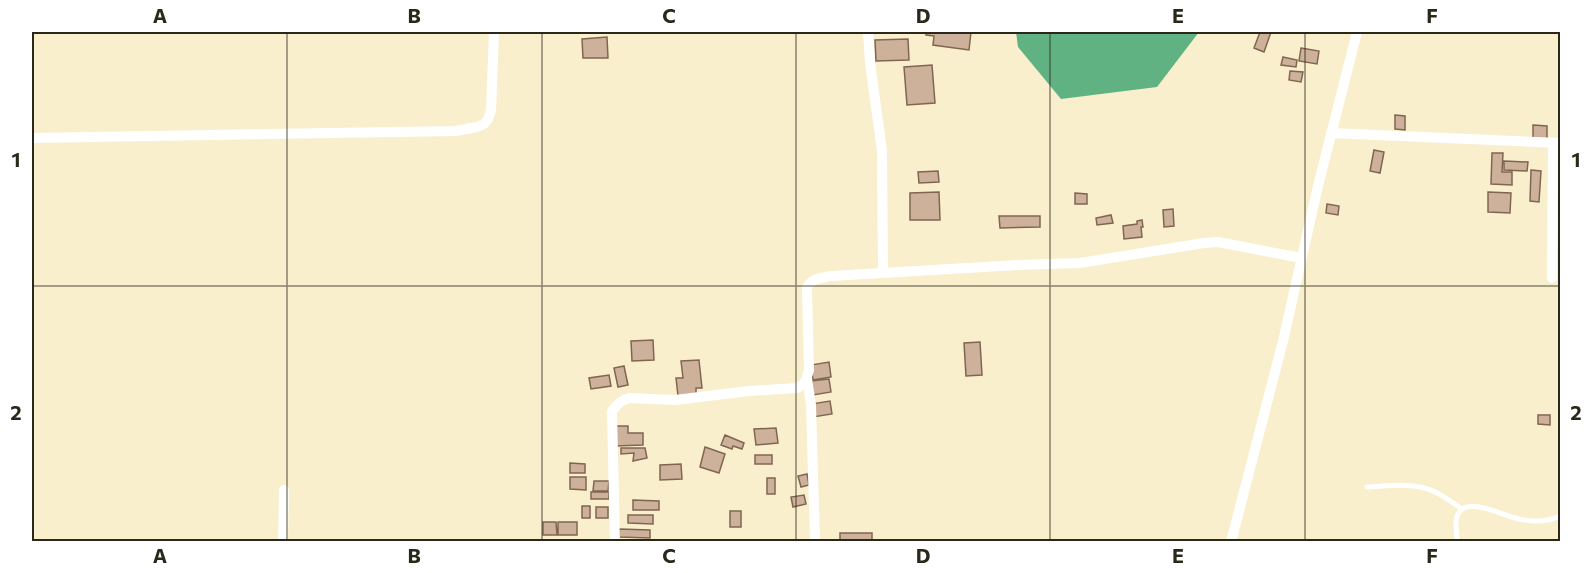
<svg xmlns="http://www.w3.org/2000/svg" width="1592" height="573" viewBox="0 0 1592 573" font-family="Commissioner,sans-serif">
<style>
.water{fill:#60b283}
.building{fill:#cdb19a;stroke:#806651;stroke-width:1.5}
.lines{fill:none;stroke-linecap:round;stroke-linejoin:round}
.lane{stroke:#fff;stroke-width:5}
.street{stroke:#fff;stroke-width:10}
.grid{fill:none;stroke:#2b281b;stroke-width:1.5;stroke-opacity:0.55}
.neatline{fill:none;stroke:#2b281b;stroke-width:2}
.grid-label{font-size:20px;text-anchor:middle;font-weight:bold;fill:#2b281b}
</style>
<rect width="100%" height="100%" fill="#f9efcd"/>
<path class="water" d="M1016 32H1199L1157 87 1061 99 1018 47Z"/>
<path class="building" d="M926 32H971L969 50 933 45 934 36 926 35Z
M1260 32H1271L1264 52 1254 48Z
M607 37 608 58H583L582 39Z
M908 39 909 60 876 61 875 40Z
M1301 48 1319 51 1317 64 1299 61Z
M1283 57 1297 60 1296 67 1281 65Z
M932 65 935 103 907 105 904 67Z
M1290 71 1303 72 1301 82 1289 80Z
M1395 115 1405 116V130L1395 129Z
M1533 125 1547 126V140H1533Z
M1374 150 1384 152 1380 173 1370 171Z
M1492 153H1503L1502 172H1512V185L1491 184Z
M1504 161 1528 162 1527 171 1504 170Z
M1531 170 1541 171 1539 202 1530 201Z
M938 171 939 182 919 183 918 172Z
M939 192 940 220H910V193Z
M1488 192 1511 193 1510 213 1488 212Z
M1075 193 1087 194V204H1075Z
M1327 204 1339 206 1338 215 1326 213Z
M1173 209 1174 226 1164 227 1163 210Z
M1111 215 1113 223 1097 225 1096 218Z
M999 216H1040V227L1000 228Z
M1142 220 1143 227H1141L1142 237 1124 239 1123 226 1137 224V221Z
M653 340 654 360 632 361 631 341Z
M980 342 982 375 966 376 964 343Z
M699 360 702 388H696V394L678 396 676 378H683L681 361Z
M829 362 831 377 813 380 811 365Z
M624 366 628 385 618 387 614 368Z
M609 375 611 386 591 389 589 378Z
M829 379 831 392 813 395 811 381Z
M830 401 832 414 813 417 811 404Z
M1538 415H1550V425L1538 424Z
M615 426H628V433H643V445L615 446Z
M776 428 778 443 756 445 754 429Z
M725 435 744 443 742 449 733 446 732 449 721 445Z
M705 447 725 454 719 473 700 467Z
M621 448H645L647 458 633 461 634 453 621 454Z
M755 455H772V464H755Z
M570 463 585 464V473H570Z
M681 464 682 479 660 480V465Z
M807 474 809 485 801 487 798 476Z
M570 477H586V490L570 489Z
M767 478H775V494H767Z
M594 481H609L608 491H593Z
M591 492H609V499H591Z
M804 495 806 504 793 507 791 497Z
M633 500 659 501V510H633Z
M582 506H590V518H582Z
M596 507H608V518H596Z
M730 511H741V527H730Z
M628 515H653V524L628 523Z
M543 522H556L557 535H543Z
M558 522H577V535H558Z
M619 529 650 530V538L619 537Z
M840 533H872V542H840Z"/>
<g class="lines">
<path class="lane" d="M1367 487C1389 486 1413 482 1433 491 1444 496 1453 503 1462 509
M1457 542C1457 533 1454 521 1458 514 1467 496 1502 515 1515 518 1530 522 1547 522 1560 516"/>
<path class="street" d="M868 32 870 63 882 151 883 273
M1331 133 1560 143
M32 138 456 131 477 127 484 124 488 119 491 111 494 32
M1552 278 1553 143
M807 379 811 405 815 542
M283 542 284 490
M615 542 612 411C618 404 621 400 630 398L675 400 749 391 797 388 805 383 809 370 807 288C811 278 821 278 831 276L1018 265 1080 263 1204 243 1218 242 1301 258
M1231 542 1283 341 1318 186 1357 32"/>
</g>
<path class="grid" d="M287 32V542M542 32V542M796 32V542M1050 32V542M1305 32V542M32 286H1560"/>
<rect width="1592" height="573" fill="none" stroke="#ffffff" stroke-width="66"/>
<rect x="33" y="33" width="1526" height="507" class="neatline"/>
<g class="grid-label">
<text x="160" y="23">A</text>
<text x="414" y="23">B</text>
<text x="669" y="23">C</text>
<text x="923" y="23">D</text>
<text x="1178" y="23">E</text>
<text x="1432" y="23">F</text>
<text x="16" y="167">1</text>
<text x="1576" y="167">1</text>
<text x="16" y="420">2</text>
<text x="1576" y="420">2</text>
<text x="160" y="563">A</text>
<text x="414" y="563">B</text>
<text x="669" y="563">C</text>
<text x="923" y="563">D</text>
<text x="1178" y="563">E</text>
<text x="1432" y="563">F</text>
</g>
</svg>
